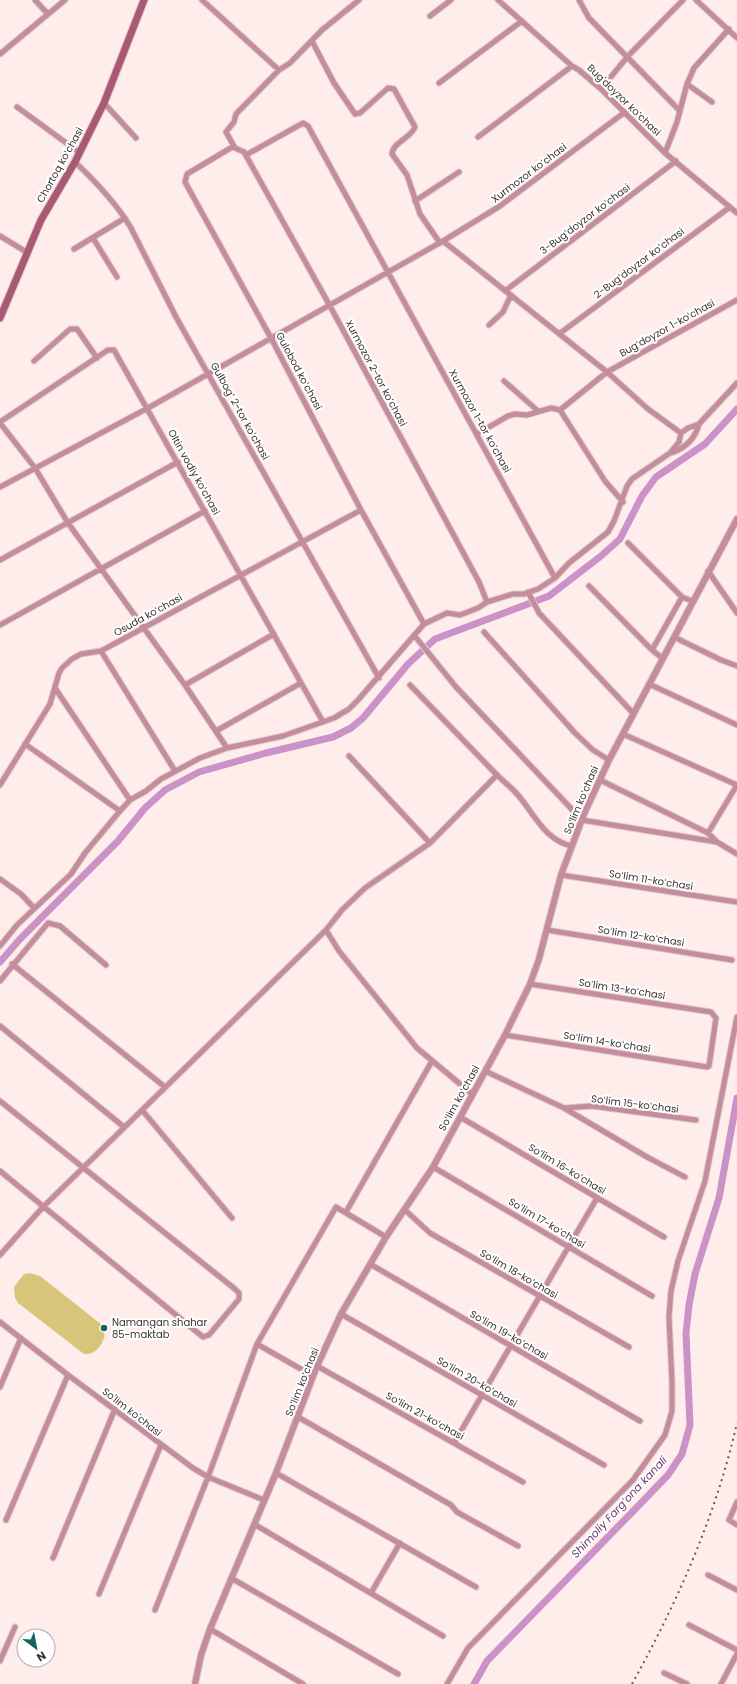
<svg xmlns="http://www.w3.org/2000/svg" width="737" height="1684" viewBox="0 0 737 1684" font-family="Poppins,sans-serif">
<style>
.green{fill:#d7c679}
.lines{fill:none;stroke-linecap:round;stroke-linejoin:round}
.canal{stroke:#cb92ca;stroke-width:7}
.minor-casing{stroke:#dbcbc9;stroke-width:7}
.tertiary-casing{stroke:#dbcbc9;stroke-width:8}
.secondary-casing{stroke:#dbcbc9;stroke-width:9}
.minor{stroke:#c48c9d;stroke-width:5}
.tertiary{stroke:#c48c9d;stroke-width:6}
.secondary{stroke:#a95974;stroke-width:7}
.rail{stroke:#675d5b;stroke-width:2;stroke-dasharray:2 4;stroke-linecap:butt}
.poi-dot{fill:#126362;stroke:#fff;stroke-width:1.5}
.labels{text-anchor:middle;dominant-baseline:central;stroke-width:4;stroke-linejoin:round;paint-order:stroke}
.street-label{font-size:10px;fill:#3a3231;stroke:#fff}
.poi-label{font-size:10px;fill:#3a3231;stroke:#fff;text-anchor:start}
.water-label{font-size:11px;font-style:italic;fill:#7a367a;stroke:#fff}
</style>
<rect width="100%" height="100%" fill="#feedea"/>
<path class="green" d="M30 1273 40 1276 102 1325C110 1337 97 1356 84 1354L18 1303 15 1298 14 1287 24 1274Z"/>
<g class="lines">
<path class="canal" d="M0 962 20 939 118 841 145 808 165 790 199 772 266 753 333 737 351 728 363 718 408 664 435 639 549 596 601 556 620 539 642 496 656 477 705 444 737 409
M474 1684 487 1661 643 1501 668 1475 682 1454 690 1425 686 1333 689 1305 695 1274 719 1198 737 1098"/>
<g class="minor-casing">
<path id="minor" d="M35 0 48 14
M202 0 279 70 290 63 322 30 359 0
M498 0 572 66 579 70 601 89 665 153 737 213
M579 0 589 18 679 110
M696 0 737 38
M430 16 451 0
M312 41 334 83 355 114 360 113 388 88 394 89 415 127C411 138 393 142 392 154L407 175 420 214 440 243
M0 54 65 0
M279 70 236 114 234 122 226 132 235 148 244 152 330 306 479 582 487 602
M439 83 522 21
M687 84 712 102
M601 89 628 56 683 0
M104 103 136 138
M17 107 80 153
M478 137 572 66
M234 146 187 174 185 182 271 338 361 510 424 624
M665 153 677 122 687 84 694 68 729 29
M246 155 303 123 308 126 555 578
M75 162C96 182 117 204 131 228L176 317 379 678
M415 201 459 172
M0 236 28 253
M93 238 117 277
M443 241 607 372 737 300
M74 249 125 218
M505 291 676 161
M489 325 503 312 511 295
M559 334 730 207
M34 361 70 329H77L97 358
M504 381 538 411
M560 410 605 481 623 502
M0 422 108 350H114L323 722
M0 423 35 468 68 523 185 685 227 748
M477 434 508 416 515 414 527 415 551 408 560 410 607 372 648 409 681 433
M671 453C686 448 695 439 699 424
M0 487 148 408 443 241 500 206 625 112
M628 543 682 597 692 601
M0 560 178 462
M708 571 737 613
M589 586 652 650
M528 592 539 613 633 713
M0 625 205 511
M484 632 575 733 593 750 609 760
M414 635 456 687 582 820 717 842
M674 637 721 660 737 666
M101 651 175 771
M662 658 652 650 682 597
M649 684 737 725
M185 685 274 634
M55 688 130 800
M216 731 301 683
M25 744 120 811
M349 756 430 843
M497 775C503 781 511 787 517 794 534 813 545 841 572 846
M600 780 708 833 737 785 623 734
M0 785 50 704 59 673 62 668 72 659 81 654 101 651 361 510
M708 833 717 842 737 854
M561 875 737 902
M0 879 21 894 34 908
M326 930 342 910 365 888 430 843 497 775 410 685
M547 930 732 960
M0 946 17 925 71 874 85 853 120 811 130 800 146 791 161 779 200 758 227 748 283 736 334 718 349 709 358 700 424 624 447 613 460 615 478 608 487 602 513 594H524L538 589 555 578 569 563 608 532 614 521 627 486 632 479 670 453 679 442 681 433 688 428 699 424 737 383
M12 964 165 1087
M0 981 48 923 60 926 106 965
M0 1026 124 1127
M505 1035 707 1067 709 1066 716 1018 711 1012 530 984
M485 1071 564 1108 647 1157 685 1177
M0 1101 235 1289 239 1293V1299L209 1335 203 1337 0 1171
M565 1108 592 1106 696 1120
M142 1110 232 1218
M460 1117 664 1237
M433 1167 652 1296
M405 1210 430 1233 629 1347
M346 1212 432 1061
M0 1255 43 1207 326 930 339 951 417 1048 472 1094
M370 1264 640 1421
M341 1314 604 1465
M0 1322 68 1375 193 1468 208 1477 264 1500
M317 1366 523 1482
M313 1376 257 1344 336 1207 386 1237
M0 1387 21 1338
M298 1417 451 1505 457 1512 518 1546
M454 1443 597 1198
M276 1473 476 1587
M737 1502 729 1520 737 1525
M6 1520 68 1375
M254 1524 443 1636
M53 1558 115 1409
M708 1575 737 1590
M231 1578 398 1674
M371 1593 400 1543
M99 1594 161 1445
M155 1610 208 1477 257 1344
M689 1625 737 1650
M210 1629 303 1684
M0 1661 15 1627
M664 1673 687 1684
M447 1684 468 1648 633 1480 665 1435 672 1411V1382L669 1317 671 1291 678 1261 705 1181 737 1017
M721 1684 737 1654"/>
</g>
<g class="tertiary-casing">
<path id="tertiary" d="M195 1684 201 1655 210 1629 276 1473 317 1366 341 1314 386 1237 433 1167 505 1035 530 984 539 959 561 875 584 814 609 760 737 519"/>
</g>
<g class="secondary-casing">
<path id="secondary" d="M0 318 41 220 75 162 104 103 144 0"/>
</g>
<use href="#minor" class="minor"/>
<use href="#tertiary" class="tertiary"/>
<use href="#secondary" class="secondary"/>
<path class="rail" d="M632 1684C678 1601 716 1515 737 1423"/>
</g>
<circle class="poi-dot" cx="104" cy="1328" r="4"/>
<g class="labels">
<g class="street-label">
<text transform="translate(624 100) rotate(44)">Bug'doyzor koʻchasi</text>
<text transform="translate(60 165) rotate(-61)">Chortoq koʻchasi</text>
<text transform="translate(529 173) rotate(-37)">Xurmozor koʻchasi</text>
<text transform="translate(585 219) rotate(-37)">3-Bugʻdoyzor koʻchasi</text>
<text transform="translate(639 263) rotate(-37)">2-Bugʻdoyzor koʻchasi</text>
<text transform="translate(667 328) rotate(-29)">Bugʻdoyzor 1-koʻchasi</text>
<text transform="translate(299 371) rotate(62)">Gulobod koʻchasi</text>
<text transform="translate(376 373) rotate(62)">Xurmozor 2-tor koʻchasi</text>
<text transform="translate(240 411) rotate(61)">Gulbogʻ 2-tor koʻchasi</text>
<text transform="translate(480 421) rotate(61)">Xurmozor 1-tor koʻchasi</text>
<text transform="translate(194 472) rotate(61)">Oltin vodiy koʻchasi</text>
<text transform="translate(148 615) rotate(-29)">Osuda koʻchasi</text>
<text transform="translate(581 800) rotate(-67)">Soʻlim koʻchasi</text>
<text transform="translate(651 880) rotate(9)">Soʻlim 11-koʻchasi</text>
<text transform="translate(641 936) rotate(9)">Soʻlim 12-koʻchasi</text>
<text transform="translate(622 989) rotate(9)">Soʻlim 13-koʻchasi</text>
<text transform="translate(607 1042) rotate(9)">Soʻlim 14-koʻchasi</text>
<text transform="translate(459 1098) rotate(-61)">Soʻlim koʻchasi</text>
<text transform="translate(635 1104) rotate(7)">Soʻlim 15-koʻchasi</text>
<text transform="translate(567 1169) rotate(31)">Soʻlim 16-koʻchasi</text>
<text transform="translate(547 1223) rotate(31)">Soʻlim 17-koʻchasi</text>
<text transform="translate(519 1274) rotate(30)">Soʻlim 18-koʻchasi</text>
<text transform="translate(509 1335) rotate(30)">Soʻlim 19-koʻchasi</text>
<text transform="translate(302 1382) rotate(-68)">Soʻlim koʻchasi</text>
<text transform="translate(477 1382) rotate(30)">Soʻlim 20-koʻchasi</text>
<text transform="translate(132 1412) rotate(38)">So'lim ko'chasi</text>
<text transform="translate(425 1416) rotate(29)">Soʻlim 21-koʻchasi</text>
</g>
<g class="poi-label">
<text x="112" y="1322">Namangan shahar<tspan x="112" dy="12">85-maktab</tspan></text>
</g>
<g class="water-label">
<text transform="translate(619 1507) rotate(-47)">Shimoliy Fargʻona kanali</text>
</g>
</g>
<g transform="translate(36 1648) rotate(148)"><circle r="19" fill="#ffffff" stroke="#b0adad"/>
<path d="M0-3L7 15L0 10L-7 15Z" fill="#126362"/>
<text y="-6" font-size="11" font-weight="bold" text-anchor="middle" fill="#3a3231">N</text>
</g>
</svg>
